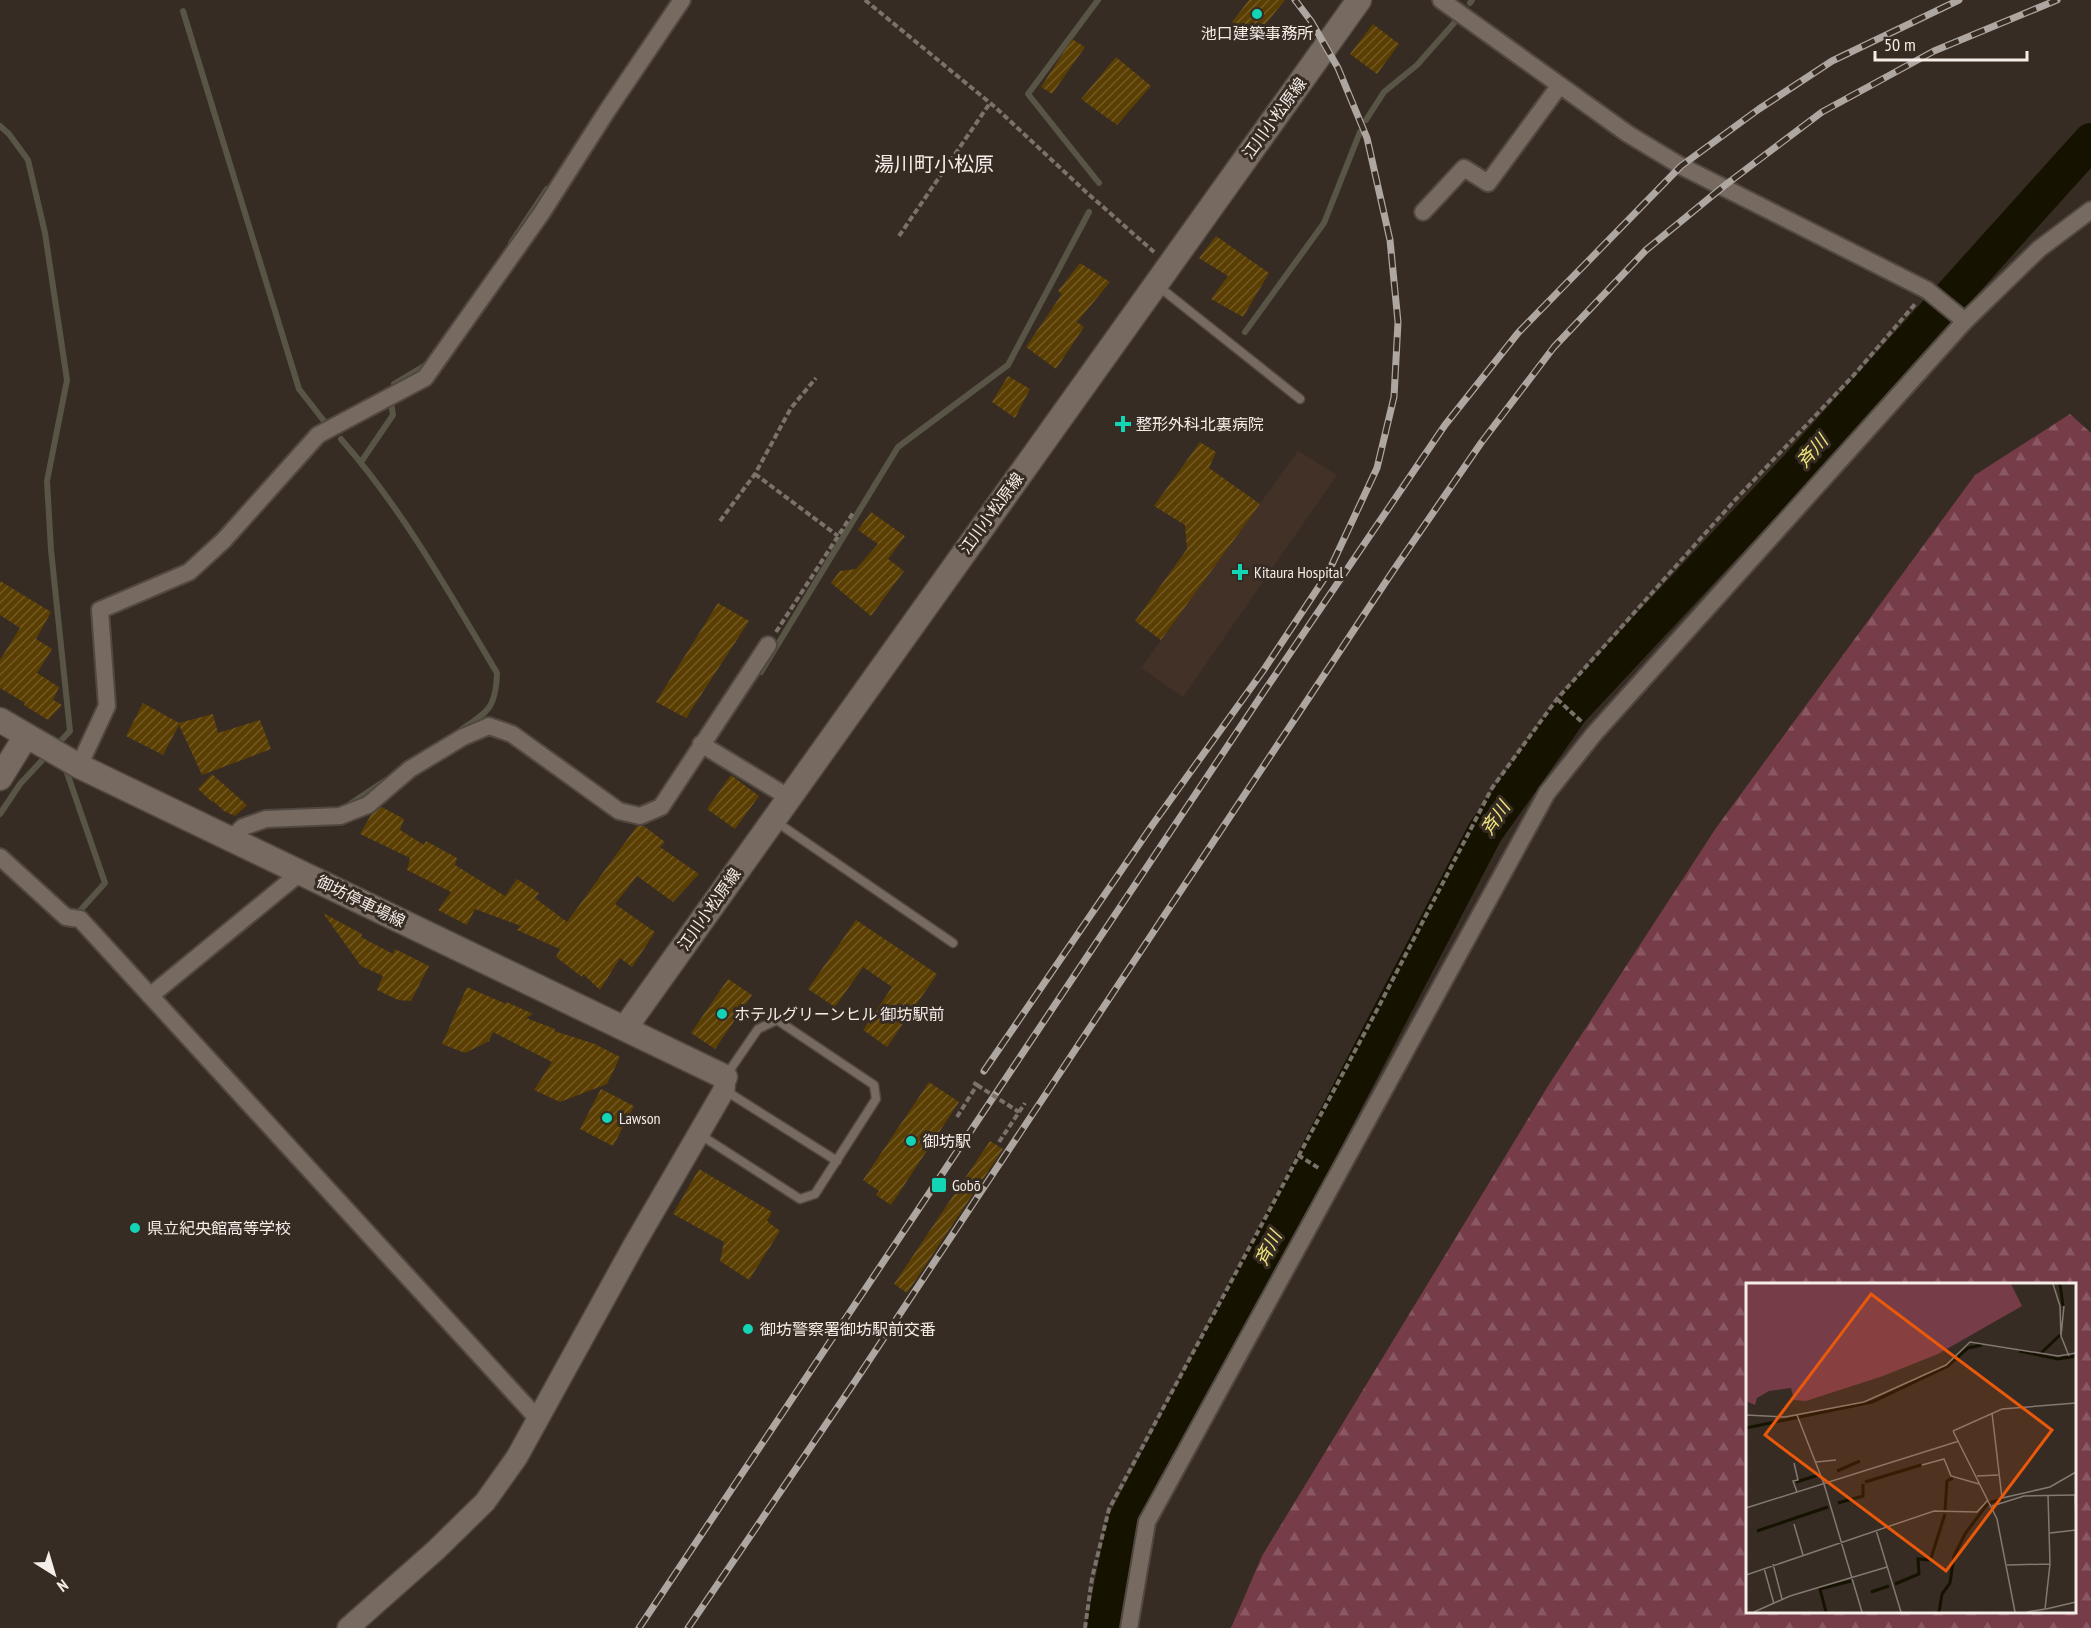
<svg xmlns="http://www.w3.org/2000/svg" width="2091" height="1628" viewBox="0 0 2091 1628" font-family="'PT Sans Narrow','Noto Sans JP',sans-serif">
<style>
.built{fill:#423126}
.forest{fill:url(#forest-firs);fill-rule:evenodd}
.lines{fill:none;stroke-linecap:round;stroke-linejoin:round}
.stream{stroke:#585446;stroke-width:6}
.river{stroke:#151300;stroke-width:36}
.building{fill:url(#building-hatch)}
.service-casing{stroke:#514842;stroke-width:11}
.minor-casing{stroke:#514842;stroke-width:20}
.tertiary-casing{stroke:#514842;stroke-width:24}
.secondary-casing{stroke:#514842;stroke-width:27}
.path{stroke:#7b726b;stroke-width:4;stroke-dasharray:6 3;stroke-linecap:butt}
.service{stroke:#766a61;stroke-width:8}
.minor{stroke:#766a61;stroke-width:16}
.tertiary{stroke:#766a61;stroke-width:21}
.secondary{stroke:#766a61;stroke-width:24}
.rail-casing{stroke:#aea6a0;stroke-width:7}
.rail{stroke:#362c24;stroke-width:4.5;stroke-dasharray:14;stroke-linecap:butt}
.path-bridge{stroke:#7b726b;stroke-width:4;stroke-dasharray:6 3;stroke-linecap:butt}
.poi-dot{fill:#11d5b4;stroke:#362c24;stroke-width:2}
.labels{text-anchor:middle;dominant-baseline:central;stroke-width:6;stroke-linejoin:round;paint-order:stroke}
.poi-label{font-size:16px;fill:#f4ede8;stroke:#362c24;text-anchor:start}
.street-label{font-size:16px;fill:#f4ede8;stroke:#362c24}
.water-label{font-size:18px;font-style:italic;fill:#eee57b;stroke:#362c24}
.quarter-label{font-size:20px;fill:#f4ede8;stroke:#362c24}
.inset-river{fill:none;stroke:#151300;stroke-width:3}
.inset-road{fill:none;stroke:#827972;stroke-width:1.5}
.view{fill:#e8590c;fill-opacity:0.15;stroke:#e8590c;stroke-width:3}
.inset-edge{fill:none;stroke:#f4ede8;stroke-width:3}
</style>
<defs>
<pattern id="forest-firs" width="22" height="20" patternUnits="userSpaceOnUse" patternTransform="scale(1.5)"><rect width="22" height="20" fill="#763c48"/><path d="M5 1l3.5 6h-7zM16 11l3.5 6h-7z" fill="#8a5862"/></pattern>
<pattern id="building-hatch" width="6" height="6" patternUnits="userSpaceOnUse" patternTransform="scale(1.5)"><rect width="6" height="6" fill="#5a3e02"/><path d="M-1 1l2-2M0 6l6-6M5 7l2-2" fill="none" stroke="#725a27"/></pattern>
</defs>
<rect width="100%" height="100%" fill="#362c24"/>
<path class="built" d="M1298 451 1337 475 1183 697 1141 668Z"/>
<path class="forest" d="M2070 414 2091 433V1628H1231L1262 1556 1548 1086 1716 828 1975 475ZM1748 1284H2074V1612H1748Z"/>
<g class="lines">
<path class="stream" d="M1098 0 1028 94 1099 183
M1470 3 1472 0
M183 11 299 389 324 421
M1366 120 1384 92 1417 65 1455 22
M0 126 9 134 28 160 45 233 67 380 47 481 51 550 70 731 55 747
M511 243 547 189
M1245 332 1324 223 1360 132
M394 384 429 363
M341 439C403 510 449 592 497 673 496 706 489 712 462 729
M361 462 393 415 391 402
M761 672 898 447 1008 365 1089 212
M65 767 105 883 77 914
M347 806 386 780
M0 814 20 784 48 754"/>
<path class="river" d="M1104 1628 1124 1525 1485 832 1571 710 1797 468 2091 141"/>
</g>
<path class="building" d="M1249 0H1285L1255 37 1232 22Z
M1373 24 1399 44 1377 74 1350 54Z
M1072 39 1085 47 1052 94 1041 87Z
M1116 57 1151 86 1117 125 1081 99Z
M1216 236 1269 273 1243 317 1211 299 1228 276 1199 258Z
M1080 263 1110 282 1077 322 1084 327 1056 369 1026 347 1062 294 1058 291Z
M1008 376 1030 389 1015 418 992 402Z
M1200 442 1216 452 1209 468 1260 504 1161 640 1135 621 1187 549 1185 525 1154 506Z
M871 512 905 536 888 559 904 571 871 616 831 583 840 571 856 569 878 544 858 530Z
M0 581 51 612 36 639 52 649 37 673 59 687 53 700 62 705 48 720 24 705 25 703 0 688V660L20 628 0 615Z
M718 603 749 621 686 718 656 702Z
M143 703 179 723 213 714 218 733 260 720 271 749 202 775 179 725 163 755 126 736Z
M212 774 247 805 235 816 224 811 213 801 212 802 198 789Z
M731 775 759 796 735 829 707 809Z
M382 807 404 819 400 830 424 845 426 841 457 858 455 865 505 896 517 879 539 893 535 898 567 922 637 826H644L665 842 660 847 699 874 673 902 637 876 615 904 655 932 632 967 620 958 600 990 583 974 582 977 556 957 560 949 517 930 521 926 475 909 467 925 438 910 451 892 407 870 410 858 360 834 371 815Z
M323 913 362 934 361 937 393 954 395 949 429 966 411 1001 398 1000 377 990 383 976 361 966Z
M856 920 937 974 887 1047 863 1030 892 987 863 967 835 1007 808 989Z
M728 979 752 995 715 1049 691 1033Z
M467 987 506 1004 507 1002 533 1014 526 1018 555 1029 554 1031 595 1044 620 1057 607 1084 560 1102 534 1090 552 1062 493 1032 489 1041 465 1053 442 1044Z
M929 1082 959 1102 891 1205 876 1195 879 1191 863 1180Z
M601 1089 634 1106 613 1146 580 1129Z
M990 1141 1003 1149 907 1293 894 1284Z
M699 1169 772 1212 767 1221 780 1231 749 1280 720 1261 724 1242 673 1214Z"/>
<g class="lines">
<g class="service-casing">
<path id="service" d="M1158 286 1300 399
M775 821 953 943
M726 1091 837 1161
M699 1134 800 1199 815 1194 876 1099 874 1085 777 1020 758 1029 725 1077"/>
</g>
<g class="minor-casing">
<path id="minor" d="M1441 0 1628 134 1681 166 1927 290 1965 321
M1423 212 1464 168 1488 183 1560 85
M701 744 788 797
M79 766 107 706 100 610 189 572 224 540 318 435 425 378 541 214 607 111 682 0
M231 839 243 827 266 819 340 816 368 805 410 769 463 737 489 726 512 734 619 811 640 816 661 807 768 645
M0 857 66 917 80 919 538 1419
M150 996 301 872
M1129 1628 1147 1522 1547 793 1594 734 1965 321 2039 249 2091 210"/>
</g>
<g class="tertiary-casing">
<path id="tertiary" d="M348 1628 436 1550 485 1502 517 1457 634 1245 724 1090 725 1077"/>
</g>
<g class="secondary-casing">
<path id="secondary" d="M0 720 79 766 725 1077
M0 778 26 736
M625 1028 1359 0"/>
</g>
<path class="path" d="M865 0 995 107 1085 191 1154 252
M899 236 990 103
M755 474 838 536
M720 521 755 474 791 408 816 378
M776 632 853 513
M1557 699 1583 723
M957 1117 977 1085 971 1081
M999 1142 1025 1103
M1298 1155 1320 1169
M1085 1628 1092 1578 1109 1509 1378 1008 1492 788 1557 699 1735 500 1853 376 1916 303"/>
<use href="#service" class="service"/>
<use href="#minor" class="minor"/>
<use href="#tertiary" class="tertiary"/>
<use href="#secondary" class="secondary"/>
<g class="rail-casing">
<path id="rail" d="M984 1071 1153 824 1263 671 1328 573 1377 468 1394 397 1398 322 1390 240 1367 138 1338 68 1311 21 1295 0
M639 1628 1263 693 1445 425 1518 333 1681 166 1759 109 1832 61 1959 0
M688 1628 856 1380 1393 571 1481 443 1554 347 1646 250 1724 186 1822 112 1934 51 2057 0"/>
</g>
<use href="#rail" class="rail"/>
<path class="path-bridge" d="M977 1085 1019 1112"/>
</g>
<g class="poi-dot">
<circle cx="1257" cy="14" r="6"/>
<path d="M1120 415h6v6h6v6h-6v6h-6v-6h-6v-6h6z"/>
<path d="M1237 563h6v6h6v6h-6v6h-6v-6h-6v-6h6z"/>
<circle cx="722" cy="1014" r="6"/>
<circle cx="607" cy="1118" r="6"/>
<circle cx="911" cy="1141" r="6"/>
<rect x="931" y="1177" width="16" height="16" rx="3"/>
<circle cx="135" cy="1228" r="6"/>
<circle cx="748" cy="1329" r="6"/>
</g>
<g class="labels">
<g class="poi-label">
<text x="1257" y="33" text-anchor="middle">池口建築事務所</text>
<text x="1136" y="424">整形外科北裏病院</text>
<text x="1254" y="572">Kitaura Hospital</text>
<text x="734" y="1014">ホテルグリーンヒル 御坊駅前</text>
<text x="619" y="1118">Lawson</text>
<text x="923" y="1141">御坊駅</text>
<text x="952" y="1185">Gobō</text>
<text x="147" y="1228">県立紀央館高等学校</text>
<text x="760" y="1329">御坊警察署御坊駅前交番</text>
</g>
<g class="street-label">
<text transform="translate(1274 118) rotate(-54)">江川小松原線</text>
<text transform="translate(991 513) rotate(-54)">江川小松原線</text>
<text transform="translate(361 901) rotate(26)">御坊停車場線</text>
<text transform="translate(709 909) rotate(-55)">江川小松原線</text>
</g>
<g class="water-label">
<text transform="translate(1812 451) rotate(-48)">斉川</text>
<text transform="translate(1495 818) rotate(-56)">斉川</text>
<text transform="translate(1268 1248) rotate(-63)">斉川</text>
</g>
<g class="quarter-label">
<text x="934" y="164">湯川町小松原</text>
</g>
</g>
<g transform="translate(1746 1283)">
<rect width="330" height="330" fill="#362c24"/>
<path d="M0 1H265L276 23 192 71 137 93 60 118 48 117 45 105 23 108 11 115 9 122 0 118Z" fill="#763c48"/>
<path class="inset-river" d="M314 1 317 23M273 68 312 76 330 73M293 72 314 52M0 145 126 119 202 83 222 65 236 62M91 188 114 178M50 199 73 192M119 199 175 182M92 220 117 213V201M199 227 201 198 207 195M11 248 82 224M185 275 199 231M149 301 173 291 172 276 183 277M125 309 143 303M80 329 74 306 105 298M193 329 196 311 204 300 208 273 219 251 242 220 257 216"/>
<path class="inset-road" d="M307 1 314 23 315 53M318 23 315 53 323 73M246 130 256 215 304 204 330 189M0 132 39 134 118 119 200 82 224 59 312 73 330 70M51 132 78 201 116 329M207 148 256 126 330 120M207 148 251 236 269 329M70 179 90 177M48 180 52 197 47 198 51 209M176 182 198 176 205 193 233 201M231 193 252 192M329 213 330 238M246 223 278 213 330 212M0 225 213 158M48 241 57 272M130 247 155 329M304 250 330 247M27 281 36 316M261 282 304 281M18 285 28 321M0 292 188 228 231 229 242 217M300 326 330 319M8 329 44 313 141 284M281 329 299 326 304 281 302 212"/>
<path class="view" d="M125 11 306 147 200 288 19 152Z"/>
<rect width="330" height="330" class="inset-edge"/>
</g>
<g transform="translate(54 1574) rotate(143)" stroke="#362c24" stroke-width="4.5" paint-order="stroke">
<path d="M0-4.5L10 22L0 15L-10 22Z" fill="#f4ede8"/>
<text y="-9" font-size="16" font-weight="bold" text-anchor="middle" fill="#f4ede8">N</text>
</g>
<path d="M1875 51v9h152v-9" fill="none" stroke="#f4ede8" stroke-width="3"/>
<text x="1884" y="51" font-size="18" fill="#f4ede8" stroke="#362c24" stroke-width="4.5" paint-order="stroke">50 m</text>
</svg>
